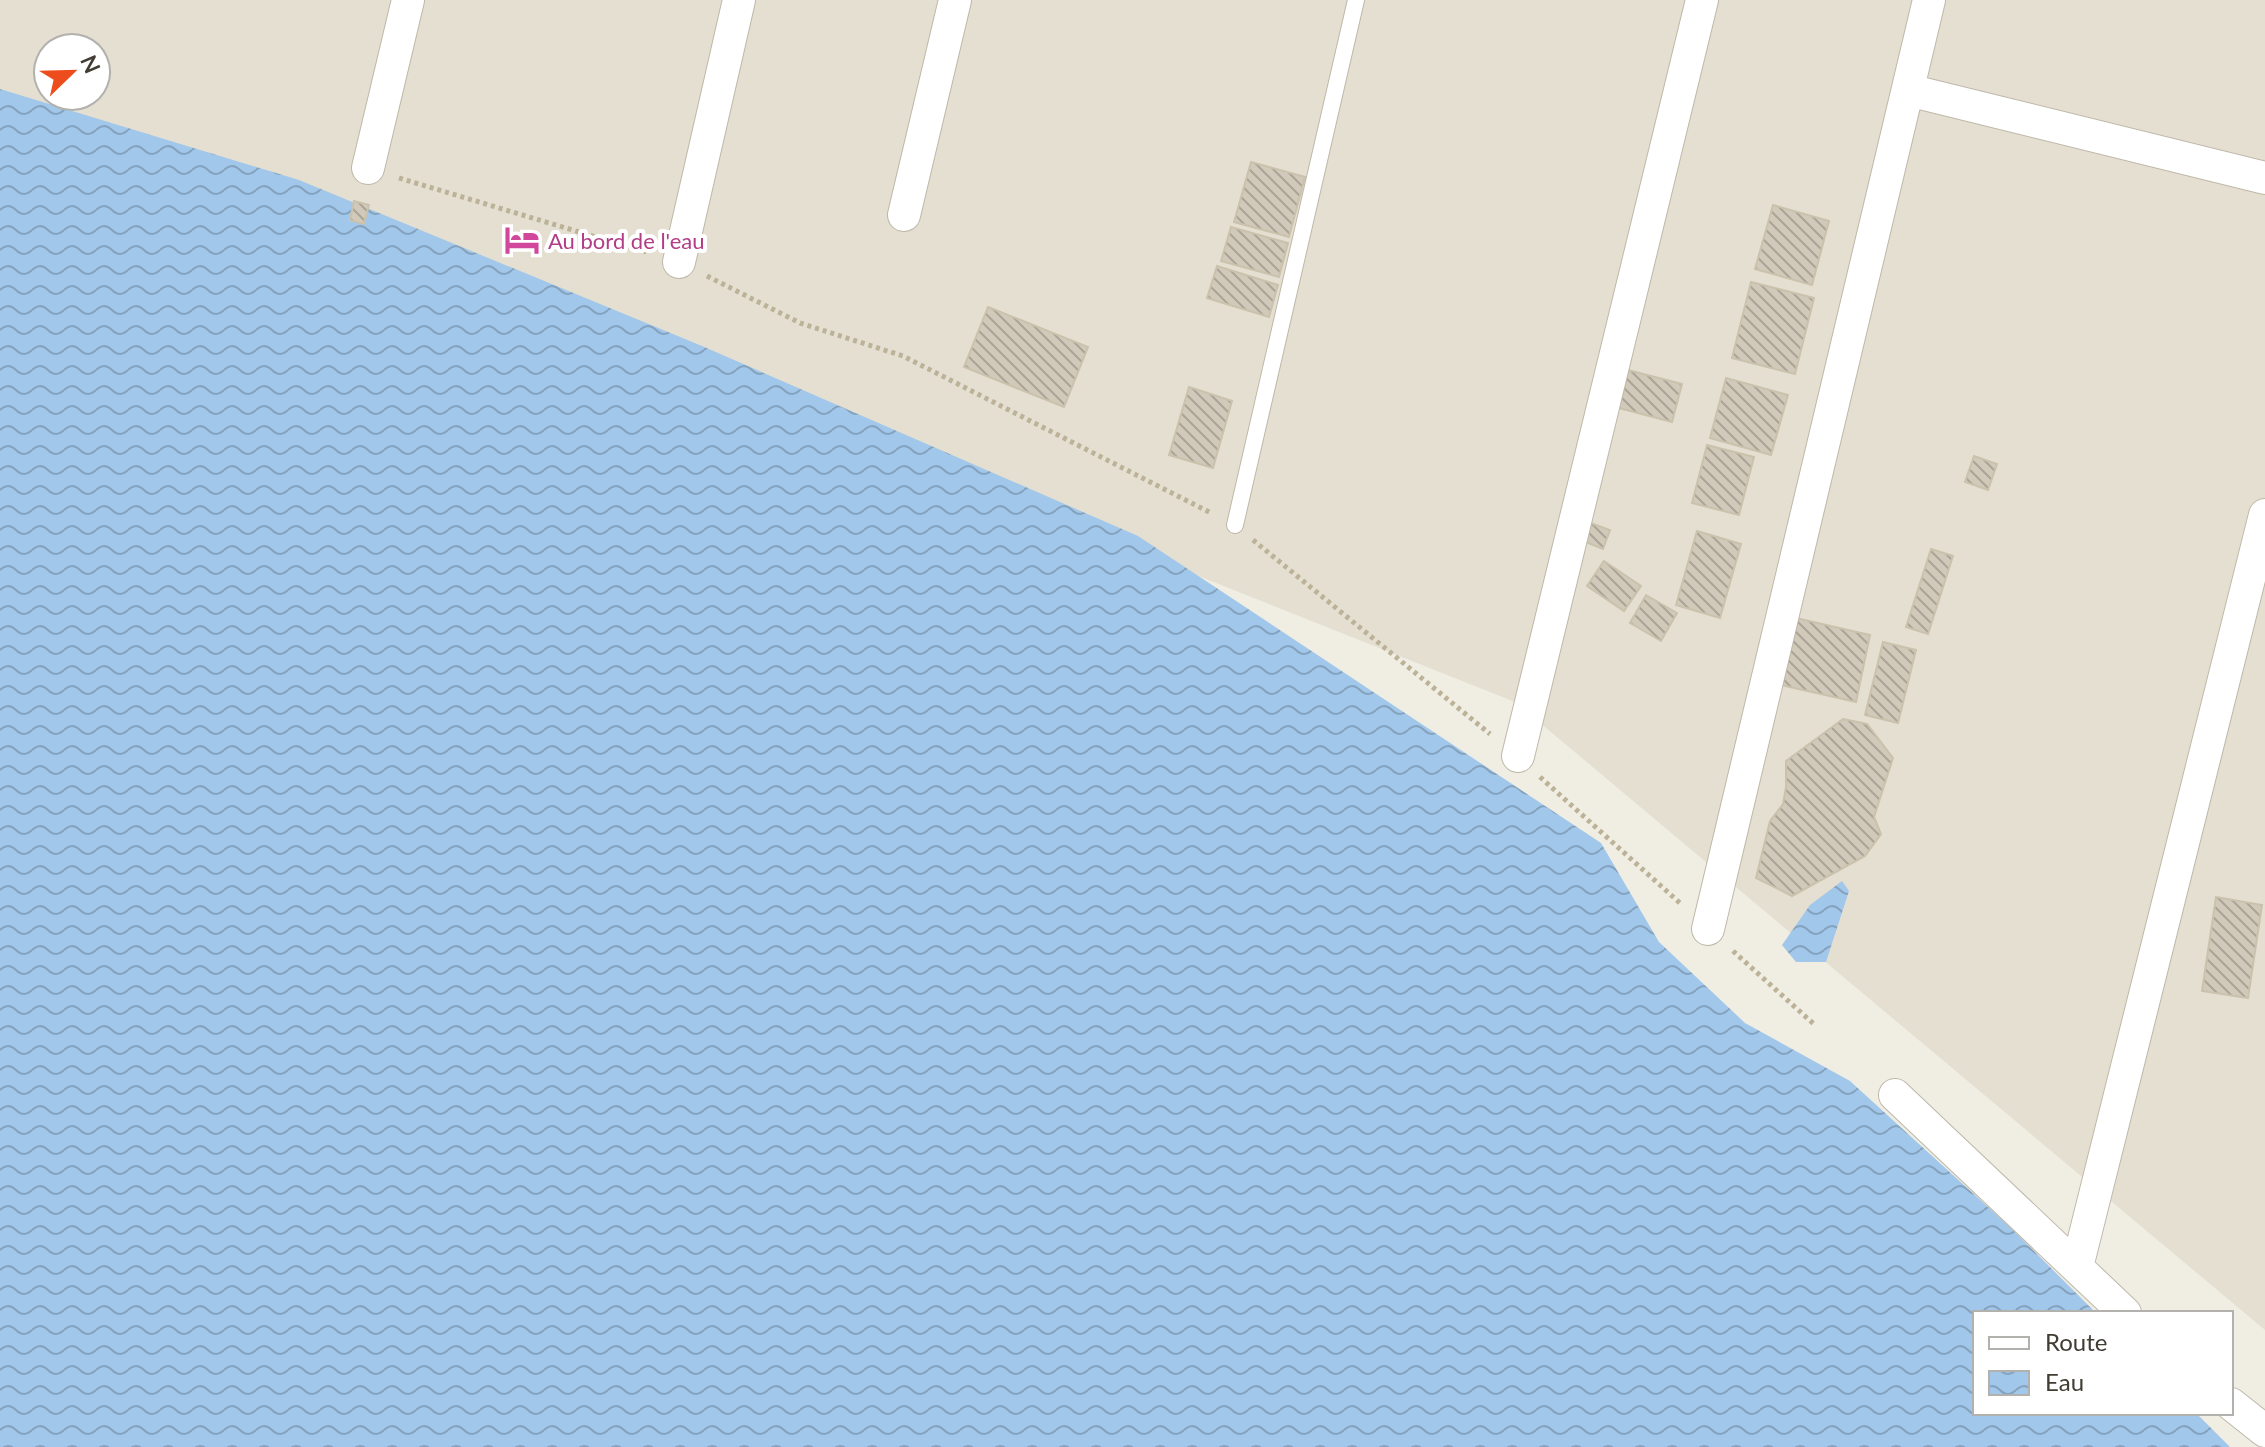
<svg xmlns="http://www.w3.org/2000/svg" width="2265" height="1447" viewBox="0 0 2265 1447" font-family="Lato,sans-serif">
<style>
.residential{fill:#e4dfd1;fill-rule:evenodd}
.water{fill:url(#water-waves)}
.building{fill:url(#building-back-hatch);stroke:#cbc2ad;stroke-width:2}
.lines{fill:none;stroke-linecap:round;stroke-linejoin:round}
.lane-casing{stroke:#beb8a9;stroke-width:18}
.street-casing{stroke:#beb8a9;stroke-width:34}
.path{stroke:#bcb298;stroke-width:5;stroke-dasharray:4 4;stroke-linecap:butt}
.lane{stroke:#fff;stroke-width:16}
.street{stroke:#fff;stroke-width:32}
.labels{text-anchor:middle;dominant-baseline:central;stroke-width:8;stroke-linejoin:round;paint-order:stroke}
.hotel-label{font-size:22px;fill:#b23c85;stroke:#fff;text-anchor:start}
</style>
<defs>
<pattern id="water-waves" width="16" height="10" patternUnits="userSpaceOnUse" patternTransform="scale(2)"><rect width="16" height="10" fill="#a1c7eb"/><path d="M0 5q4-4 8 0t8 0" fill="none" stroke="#85a3bf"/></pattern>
<pattern id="building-back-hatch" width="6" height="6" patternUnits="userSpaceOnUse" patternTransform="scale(2)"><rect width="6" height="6" fill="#d1c9b9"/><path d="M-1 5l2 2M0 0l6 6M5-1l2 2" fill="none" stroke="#aba497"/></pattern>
</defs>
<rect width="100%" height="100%" fill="#f0ede3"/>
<path class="residential" d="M0 0H2265V1330L1515 702 0 99ZM48 48H96V96H48Z"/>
<path class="water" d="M0 89 299 180 702 346 1138 536 1601 843 1659 942 1745 1023 1850 1081 2011 1228 2096 1313H1975V1413H2196L2230 1447H0Z
M1842 881 1849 891 1826 962H1796L1782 945 1810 905Z"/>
<path class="building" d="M1251 162 1305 177 1289 237 1234 222Z
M354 201 369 205 364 224 350 220Z
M1773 205 1829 221 1812 285 1755 269Z
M1231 227 1288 243 1279 277 1221 261Z
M1217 266 1278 285 1269 317 1207 298Z
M1751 282 1814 298 1795 374 1732 358Z
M988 307 1088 347 1064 407 964 367Z
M1624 369 1682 384 1672 422 1615 407Z
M1726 378 1788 395 1771 455 1710 438Z
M1189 387 1232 401 1213 468 1169 455Z
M1707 445 1754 457 1739 515 1692 503Z
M1974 456 1997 464 1988 490 1965 482Z
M1585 521 1610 530 1603 549 1578 539Z
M1697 531 1741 544 1720 618 1676 605Z
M1931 549 1953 556 1928 634 1906 627Z
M1604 561 1641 586 1624 611 1587 586Z
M1646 595 1677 613 1661 641 1630 623Z
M1796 618 1870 635 1856 702 1781 685Z
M1883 642 1916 650 1898 723 1865 715Z
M1843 719 1867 724 1893 758 1874 817 1881 834 1865 856 1792 896 1756 878 1770 821 1783 804 1786 787V761Z
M2216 897 2262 905 2248 998 2202 991Z"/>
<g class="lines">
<g class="lane-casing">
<path id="lane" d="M1235 525 1356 0"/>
</g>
<g class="street-casing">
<path id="street" d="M1908 90 2265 178
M368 168 408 0
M904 215 955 0
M679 262 739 0
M1518 756 1702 0
M1708 929 1929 0
M1895 1095 2125 1313
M2077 1267 2265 515
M2231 1404 2265 1431"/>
</g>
<path class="path" d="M399 178 646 252
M707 276 800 323 903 356 1211 513
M1253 540 1490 734
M1540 777 1681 904
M1733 951 1816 1026"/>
<use href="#lane" class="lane"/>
<use href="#street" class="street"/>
</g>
<defs>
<g id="hotel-bare" transform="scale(2.76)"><path d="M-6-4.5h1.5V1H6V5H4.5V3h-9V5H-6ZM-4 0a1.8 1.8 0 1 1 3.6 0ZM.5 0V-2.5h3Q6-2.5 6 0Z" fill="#d1479c" stroke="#fff" stroke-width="2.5" paint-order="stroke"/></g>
</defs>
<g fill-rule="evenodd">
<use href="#hotel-bare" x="522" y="240"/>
</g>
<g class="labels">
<g class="hotel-label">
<text x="548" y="240">Au bord de l'eau</text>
</g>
</g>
<rect x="1973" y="1311" width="260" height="104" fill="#ffffff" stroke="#b3b1ad" stroke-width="2"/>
<rect x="1989" y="1337" width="40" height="12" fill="#ffffff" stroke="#b3b1ad" stroke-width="2"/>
<text x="2045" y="1351" font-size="24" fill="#413d33">Route</text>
<rect x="1989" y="1371" width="40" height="24" fill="url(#water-waves)" stroke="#b3b1ad" stroke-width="2"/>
<text x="2045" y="1391" font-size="24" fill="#413d33">Eau</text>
<g transform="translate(72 72) rotate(67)"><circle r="38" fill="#ffffff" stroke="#b3b1ad" stroke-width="2"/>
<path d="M0-6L14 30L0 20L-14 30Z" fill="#ed4d1d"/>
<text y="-12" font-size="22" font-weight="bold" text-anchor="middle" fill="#413d33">N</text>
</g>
</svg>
